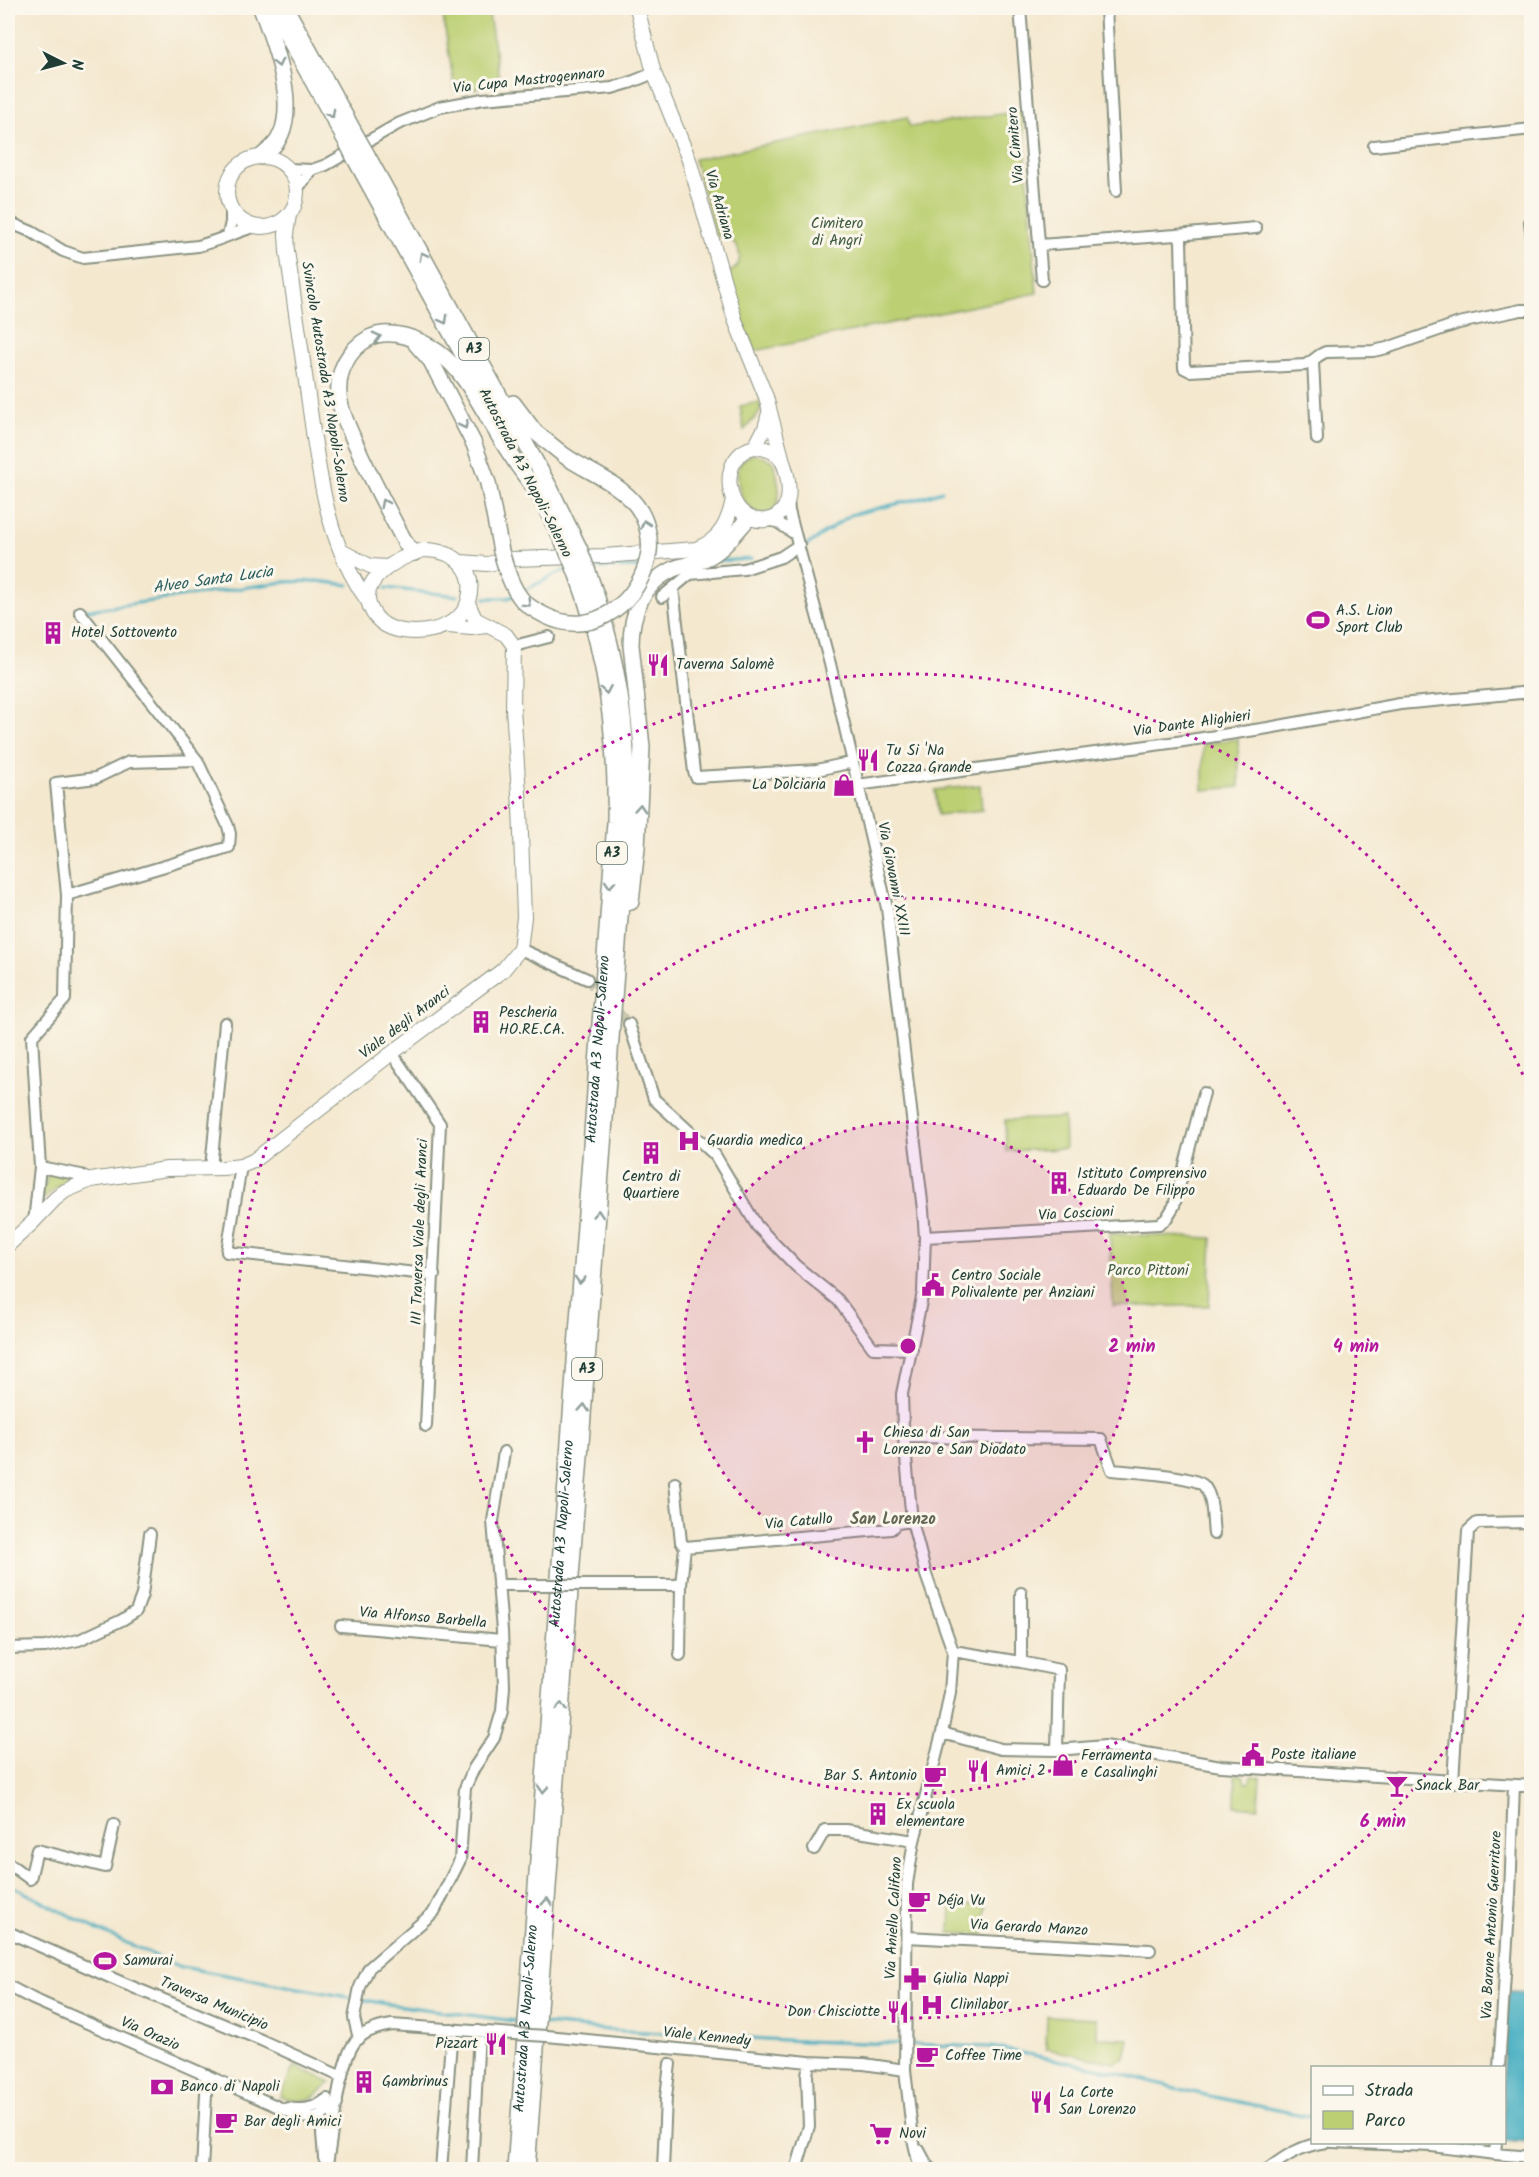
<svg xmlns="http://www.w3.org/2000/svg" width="1539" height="2177" viewBox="0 0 1539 2177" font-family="Kalam,sans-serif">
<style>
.green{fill:#bccf72;stroke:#6e8653;stroke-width:1.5}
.water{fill:#41acc0;stroke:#30747a;stroke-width:1.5}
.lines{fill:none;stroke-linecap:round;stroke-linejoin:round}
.stream{stroke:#41acc0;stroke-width:3}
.minor-tunnel{stroke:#c9c6b0;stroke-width:10;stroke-dasharray:10 5;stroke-linecap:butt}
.minor-casing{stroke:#8a9282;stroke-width:14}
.major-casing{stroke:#8a9282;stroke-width:16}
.highway-casing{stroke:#8a9282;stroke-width:18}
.minor{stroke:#fff;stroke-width:10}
.major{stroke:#fff;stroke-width:14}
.highway{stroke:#fff;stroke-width:15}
.minor-bridge-casing{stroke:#8a9282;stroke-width:14;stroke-linecap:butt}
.highway-bridge-casing{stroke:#8a9282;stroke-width:18;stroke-linecap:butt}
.minor-bridge{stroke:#fff;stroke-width:10}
.highway-bridge{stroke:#fff;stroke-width:15}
.oneway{stroke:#8f9e9a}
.ring{fill:none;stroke:#b5179e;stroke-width:3;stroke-dasharray:3 6}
.labels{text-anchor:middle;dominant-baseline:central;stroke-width:6;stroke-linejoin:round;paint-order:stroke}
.shield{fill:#fbf7ec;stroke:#61756b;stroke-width:1.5}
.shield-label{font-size:14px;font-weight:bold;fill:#1f3d34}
.street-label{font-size:15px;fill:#1f3d34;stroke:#fbf7ec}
.park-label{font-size:15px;fill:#3e5a40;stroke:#fbf7ec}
.poi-label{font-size:15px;fill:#1f3d34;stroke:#fbf7ec;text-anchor:start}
.water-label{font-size:16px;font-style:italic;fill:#295e5e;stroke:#fbf7ec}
.neighbourhood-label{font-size:16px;font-weight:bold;fill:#656755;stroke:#fbf7ec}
.centre{fill:#b5179e;stroke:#fbf7ec;stroke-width:3}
.ring-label{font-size:18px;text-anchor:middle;font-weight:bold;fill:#b5179e;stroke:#fbf7ec;stroke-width:6;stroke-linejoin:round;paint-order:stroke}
</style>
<rect width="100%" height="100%" fill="#fbf7ec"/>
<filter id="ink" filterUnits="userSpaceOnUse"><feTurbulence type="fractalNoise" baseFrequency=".0167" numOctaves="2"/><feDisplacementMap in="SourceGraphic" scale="12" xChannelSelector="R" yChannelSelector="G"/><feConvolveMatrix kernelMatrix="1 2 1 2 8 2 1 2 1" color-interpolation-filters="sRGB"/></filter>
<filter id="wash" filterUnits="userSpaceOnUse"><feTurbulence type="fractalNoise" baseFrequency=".008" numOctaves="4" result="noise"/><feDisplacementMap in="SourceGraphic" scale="24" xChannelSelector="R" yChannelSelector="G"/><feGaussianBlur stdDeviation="1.35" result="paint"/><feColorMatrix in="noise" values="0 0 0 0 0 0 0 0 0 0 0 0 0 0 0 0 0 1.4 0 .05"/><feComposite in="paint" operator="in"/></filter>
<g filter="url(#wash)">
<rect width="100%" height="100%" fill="#f4e8cf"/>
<path class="green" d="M456 8H488L500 84 455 92 442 10Z
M1022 111 1037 293 755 351 741 320 727 273C749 266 740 235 717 236L694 159 907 117 910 127Z
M760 402V412L744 430 740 406Z
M756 454 771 460C776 467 777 474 778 482 787 528 735 522 738 472 738 462 746 456 756 454Z
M1238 739 1239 787 1203 790V744Z
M980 785 982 810 938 815 935 790Z
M1064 1118 1065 1149 1006 1151 1005 1120Z
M49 1174H51L75 1178 57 1187 44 1199 41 1196Z
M1110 1234 1212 1238 1209 1306H1113Z
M1236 1774 1243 1775 1245 1782H1249L1251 1776 1260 1777 1258 1808 1235 1806Z
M951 1904 986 1906 984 1935 950 1933Z
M1047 2016 1097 2018V2038L1129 2039 1125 2058 1115 2063 1046 2049Z
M294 2066 331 2082C314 2100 304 2105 280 2097Z"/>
<path class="water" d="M1508 1992 1531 1993V2143L1505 2141 1503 2068Z"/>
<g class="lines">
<path class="stream" d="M806 546 850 515 921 498 942 491
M717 561 751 559
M591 568 641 567
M386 588 458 596
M521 592 569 568
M485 598H508L513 596
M82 611 284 582 317 581 349 585
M8 1884 100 1931 181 1967 387 2004 522 2022
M544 2024 609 2030 802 2041 992 2047 1102 2069 1200 2094 1312 2117"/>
</g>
</g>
<g filter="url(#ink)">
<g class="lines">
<path class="minor-tunnel" d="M587 979 629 1024"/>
<g class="minor-casing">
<path id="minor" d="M1020 8 1042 280
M1106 8 1116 191
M1374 146 1532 129
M289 169 312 170 326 165 398 124 440 107 483 99 612 88 629 83 654 73
M297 189 312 170
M1530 222 1532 239
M8 224H13L32 232 63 251 83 258 198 246C217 241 234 233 253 227
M228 235 231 222V209
M1176 235 1256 228
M1040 245 1176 235 1181 239 1184 368 1190 371 1305 365C1314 361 1317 355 1326 352L1373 351 1387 348 1459 323 1521 310H1532
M1313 362 1317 439
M788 501 789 511 830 664 887 908 923 1210 925 1237 923 1292 902 1394 903 1427 912 1521 926 1575 953 1651 950 1693 942 1733 914 1841 907 1884 905 2070 913 2139 920 2170
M767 520 777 522 795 534
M673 588 694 772 696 777 817 770 853 762
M662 597 690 574 744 569 781 557 799 545
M514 646 549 637
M857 785 1177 742 1268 728 1400 704 1532 692
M67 895 56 783 96 778 129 762 197 760
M520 949 587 979
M629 1024 654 1099 715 1155 757 1226 796 1266 838 1300 873 1348 912 1349
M392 1053 440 1124 426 1426
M241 1166 227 1252 434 1275
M40 1167 32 1037 65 999 67 895 229 847 230 834 228 826 197 760 80 612
M211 1168 225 1023
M34 1222 40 1167 81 1175 91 1180
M925 1237 1159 1224 1166 1219 1174 1206 1204 1093
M904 1437 1101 1439 1112 1470C1130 1472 1192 1475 1203 1485 1214 1496 1212 1520 1214 1534
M675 1483 681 1542 685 1547
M498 1585H545
M585 1585H681
M341 1626 502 1640
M8 1648 45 1647 79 1640 122 1620 136 1611 142 1595 150 1534
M953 1651 1021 1662 1059 1670 1057 1750
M680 1655 681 1585 685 1547 891 1529 897 1523 912 1521
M1021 1662V1593
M942 1733 1001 1749 1057 1750 1105 1746 1221 1766 1532 1786
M1453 1782 1468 1531 1477 1523 1532 1522
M814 1849 825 1830H846L914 1841
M8 1863 30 1879 37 1850 105 1867 114 1825
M8 1932 123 1983 261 2040 342 2077
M907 1937 1150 1950
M8 1986 33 1999 299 2116C314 2121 326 2115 337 2103
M547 2036 809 2062 864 2064 905 2070
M359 2039 354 2018 360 1987 369 1968 434 1912 460 1860 465 1788 474 1768 494 1738 502 1711 504 1687 502 1631 493 1521 504 1452
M1499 2068 1510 1895 1514 1785
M288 2108C303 2111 316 2108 327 2099
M1332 2142 1432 2146 1495 2154 1532 2157
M919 2150 927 2165 932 2170
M1495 2154 1496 2142
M324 2158 321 2120 325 2102
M202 2170 207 2075
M326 2170C332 2140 338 2064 355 2042 364 2031 378 2027 392 2025L514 2034
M441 2170 452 2029
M472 2170 479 2031
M663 2170 666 2097 670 2064
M796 2170 809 2126 807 2075 809 2062
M1267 2170C1286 2155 1303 2145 1327 2142"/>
</g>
<g class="major-casing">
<path id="major" d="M637 8 654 73 689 160 735 320 766 397 784 465
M227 192a35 35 0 1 1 70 0a35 35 0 1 1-70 0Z
M289 215 286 234 287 251C294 299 301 348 308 396 318 465 325 543 368 601
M755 447C764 448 774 450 780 458 788 468 792 496 785 507 781 514 774 519 766 520 726 525 714 455 755 447Z
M755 447 765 428 769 413
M423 550C455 550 478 569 468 602 459 632 409 639 385 625 378 621 373 614 370 607 358 578 401 557 423 550Z
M343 552 370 566 388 567
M461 562 487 564 514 559 604 556 696 549C720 540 728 524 733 499
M448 626 471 628 487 626
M8 1245 33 1222 55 1199 65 1191 91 1180 167 1169 223 1168 241 1166 253 1161 392 1053 503 970 520 949 524 917 520 807 513 708 514 646 506 635 475 619 468 603"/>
</g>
<g class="highway-casing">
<g id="highway">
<path d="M272 8 348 145"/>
<path d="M286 8 358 139"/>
<path d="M366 153 550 488 579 548"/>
<path d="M261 157C266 152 274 147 278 140 299 106 274 42 261 8"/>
<path d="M355 159 484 393"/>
<path d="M416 344 431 361 474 444 488 483 501 551"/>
<path d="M513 403 535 432 565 456"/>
<path d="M534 485 566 548"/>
<path d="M414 553 406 544C387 509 369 474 353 438 347 424 340 410 339 395 337 371 348 350 369 338 390 327 420 339 438 352 464 371 478 401 494 428 507 450 522 473 538 492"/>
<path d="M631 902 637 848 642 747 631 645C631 613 642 584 673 569 683 565 694 564 704 559 721 552 733 536 745 522"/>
<path id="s1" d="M515 2170 615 822C617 737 606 652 576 572"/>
<path d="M527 2170 627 823C630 738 618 652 588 572"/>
</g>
</g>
<use href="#minor" class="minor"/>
<use href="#major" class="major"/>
<use href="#highway" class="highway"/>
<g class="minor-bridge-casing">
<path id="minor-bridge" d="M545 1585H585
M514 2034 547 2036"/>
</g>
<g class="highway-bridge-casing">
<path id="highway-bridge" d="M358 139 366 153
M348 145 355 159
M566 548 576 572
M579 548 588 572
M501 551C506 569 511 587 523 601 530 608 538 612 546 616 594 640 642 600 649 552 651 537 646 518 636 505 618 482 588 472 565 456"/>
</g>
<use href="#minor-bridge" class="minor-bridge"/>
<use href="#highway-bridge" class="highway-bridge"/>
</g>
<defs><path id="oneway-chevron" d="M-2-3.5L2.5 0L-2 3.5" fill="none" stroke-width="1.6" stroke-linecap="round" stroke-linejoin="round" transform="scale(1.5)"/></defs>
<g class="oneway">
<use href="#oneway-chevron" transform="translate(278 63) rotate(76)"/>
<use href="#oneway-chevron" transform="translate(331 114) rotate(61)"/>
<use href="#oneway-chevron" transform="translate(423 256) rotate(-118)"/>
<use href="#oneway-chevron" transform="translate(444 320) rotate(61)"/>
<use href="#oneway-chevron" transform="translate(377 337) rotate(-15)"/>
<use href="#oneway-chevron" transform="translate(464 425) rotate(63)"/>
<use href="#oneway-chevron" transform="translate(384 503) rotate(-117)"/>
<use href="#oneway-chevron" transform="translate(645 524) rotate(-109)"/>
<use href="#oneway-chevron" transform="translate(527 603) rotate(45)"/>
<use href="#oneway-chevron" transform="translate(606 690) rotate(80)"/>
<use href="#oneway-chevron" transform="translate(640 808) rotate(-86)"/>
<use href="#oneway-chevron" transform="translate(610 884) rotate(94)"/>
<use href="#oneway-chevron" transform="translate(598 1214) rotate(-86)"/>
<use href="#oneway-chevron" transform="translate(580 1280) rotate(94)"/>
<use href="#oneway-chevron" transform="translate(584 1408) rotate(-86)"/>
<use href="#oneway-chevron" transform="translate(561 1707) rotate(-86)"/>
<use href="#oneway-chevron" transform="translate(543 1789) rotate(94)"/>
<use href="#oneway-chevron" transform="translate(547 1902) rotate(-86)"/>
</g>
</g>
<circle cx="908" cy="1346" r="224" fill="#b5179e" fill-opacity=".12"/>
<g class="ring">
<circle cx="908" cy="1346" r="224"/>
<circle cx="908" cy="1346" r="448"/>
<path d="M1531 1598A672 672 0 1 1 1531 1094"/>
</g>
<defs>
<g id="stadium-bare" transform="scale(1.8)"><path d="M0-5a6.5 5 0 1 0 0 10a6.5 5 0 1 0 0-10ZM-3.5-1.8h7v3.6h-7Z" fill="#b5179e" stroke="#fbf7ec" stroke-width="2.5" paint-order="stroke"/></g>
<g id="building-bare" transform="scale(1.8)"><path d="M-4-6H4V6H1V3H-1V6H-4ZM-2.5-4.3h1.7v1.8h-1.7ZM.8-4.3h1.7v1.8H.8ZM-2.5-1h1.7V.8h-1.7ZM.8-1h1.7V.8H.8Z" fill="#b5179e" stroke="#fbf7ec" stroke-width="2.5" paint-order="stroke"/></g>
<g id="restaurant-bare" transform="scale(1.8)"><path d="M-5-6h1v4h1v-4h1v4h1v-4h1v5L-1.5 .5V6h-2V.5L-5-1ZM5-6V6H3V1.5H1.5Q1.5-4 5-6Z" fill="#b5179e" stroke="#fbf7ec" stroke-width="2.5" paint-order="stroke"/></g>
<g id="shop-bare" transform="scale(1.8)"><path d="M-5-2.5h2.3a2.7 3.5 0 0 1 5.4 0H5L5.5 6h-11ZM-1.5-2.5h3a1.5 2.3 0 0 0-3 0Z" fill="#b5179e" stroke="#fbf7ec" stroke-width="2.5" paint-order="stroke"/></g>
<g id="hospital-bare" transform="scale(1.8)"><path d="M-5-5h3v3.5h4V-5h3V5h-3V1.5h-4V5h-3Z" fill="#b5179e" stroke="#fbf7ec" stroke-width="2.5" paint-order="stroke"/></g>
<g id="civic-bare" transform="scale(1.8)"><path d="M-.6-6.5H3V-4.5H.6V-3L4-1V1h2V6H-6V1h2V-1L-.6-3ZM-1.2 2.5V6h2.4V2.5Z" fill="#b5179e" stroke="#fbf7ec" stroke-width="2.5" paint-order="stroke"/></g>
<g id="church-bare" transform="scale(1.8)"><path d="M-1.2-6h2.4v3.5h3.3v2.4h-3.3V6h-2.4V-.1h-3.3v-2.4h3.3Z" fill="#b5179e" stroke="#fbf7ec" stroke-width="2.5" paint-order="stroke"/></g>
<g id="cafe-bare" transform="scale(1.8)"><path d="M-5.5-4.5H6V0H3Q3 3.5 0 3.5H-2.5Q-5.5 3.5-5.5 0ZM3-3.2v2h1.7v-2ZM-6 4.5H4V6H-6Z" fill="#b5179e" stroke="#fbf7ec" stroke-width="2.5" paint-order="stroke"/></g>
<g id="bar-bare" transform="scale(1.8)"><path d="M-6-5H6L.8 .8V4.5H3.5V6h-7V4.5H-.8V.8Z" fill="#b5179e" stroke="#fbf7ec" stroke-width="2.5" paint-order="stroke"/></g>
<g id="pharmacy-bare" transform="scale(1.8)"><path d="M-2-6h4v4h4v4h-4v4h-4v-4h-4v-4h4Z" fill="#b5179e" stroke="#fbf7ec" stroke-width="2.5" paint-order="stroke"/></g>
<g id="bank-bare" transform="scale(1.8)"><path d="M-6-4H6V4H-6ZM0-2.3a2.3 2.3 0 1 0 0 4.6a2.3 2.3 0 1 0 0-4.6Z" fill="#b5179e" stroke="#fbf7ec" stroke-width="2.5" paint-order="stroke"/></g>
<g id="supermarket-bare" transform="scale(1.8)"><path d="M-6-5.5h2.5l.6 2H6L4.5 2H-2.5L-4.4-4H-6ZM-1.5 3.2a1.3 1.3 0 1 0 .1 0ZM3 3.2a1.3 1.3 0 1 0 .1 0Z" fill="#b5179e" stroke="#fbf7ec" stroke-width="2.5" paint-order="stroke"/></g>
</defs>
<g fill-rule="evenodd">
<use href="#stadium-bare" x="1318" y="620"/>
<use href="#building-bare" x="53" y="633"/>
<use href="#restaurant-bare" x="658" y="665"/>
<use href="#restaurant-bare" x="868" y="760"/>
<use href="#shop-bare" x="844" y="785"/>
<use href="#building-bare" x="481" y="1022"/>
<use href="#hospital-bare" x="689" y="1141"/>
<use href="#building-bare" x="651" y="1153"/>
<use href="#building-bare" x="1059" y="1183"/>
<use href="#civic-bare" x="933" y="1285"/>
<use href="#church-bare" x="865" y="1442"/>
<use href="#civic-bare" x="1253" y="1755"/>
<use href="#shop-bare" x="1063" y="1765"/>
<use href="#restaurant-bare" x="978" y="1771"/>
<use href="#cafe-bare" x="935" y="1776"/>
<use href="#bar-bare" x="1397" y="1786"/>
<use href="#building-bare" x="878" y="1814"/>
<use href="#cafe-bare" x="919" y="1901"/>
<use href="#stadium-bare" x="105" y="1961"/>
<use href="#pharmacy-bare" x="915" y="1979"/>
<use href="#hospital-bare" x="932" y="2005"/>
<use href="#restaurant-bare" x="898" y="2012"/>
<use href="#restaurant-bare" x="496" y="2044"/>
<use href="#cafe-bare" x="927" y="2056"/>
<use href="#building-bare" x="364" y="2082"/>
<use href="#bank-bare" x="162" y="2087"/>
<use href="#restaurant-bare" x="1041" y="2102"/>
<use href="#cafe-bare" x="226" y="2122"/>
<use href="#supermarket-bare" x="881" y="2134"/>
</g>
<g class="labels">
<g class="shield">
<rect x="459" y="338" width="30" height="22" rx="4.5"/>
<rect x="597" y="842" width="30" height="22" rx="4.5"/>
<rect x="572" y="1358" width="30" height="22" rx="4.5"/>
</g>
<g class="shield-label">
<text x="474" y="349">A3</text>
<text x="612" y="853">A3</text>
<text x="587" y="1369">A3</text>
</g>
<g class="street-label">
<text transform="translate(529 81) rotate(-6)">Via Cupa Mastrogennaro</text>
<text transform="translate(1016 145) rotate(-95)">Via Cimitero</text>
<text transform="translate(719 205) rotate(74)">Via Adriana</text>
<text transform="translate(325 382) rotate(81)">Svincolo Autostrada A3 Napoli-Salerno</text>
<text transform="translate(525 473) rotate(63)">Autostrada A3 Napoli-Salerno</text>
<text transform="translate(1192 724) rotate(-8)">Via Dante Alighieri</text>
<text transform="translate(893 879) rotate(79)">Via Giovanni XXIII</text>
<text transform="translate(405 1023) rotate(-37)">Viale degli Aranci</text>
<text stroke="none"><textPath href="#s1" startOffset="1124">Autostrada A3 Napoli-Salerno</textPath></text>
<text transform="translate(1076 1214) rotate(-3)">Via Coscioni</text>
<text transform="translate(420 1232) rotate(-88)">III Traversa Viale degli Aranci</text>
<text transform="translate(799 1522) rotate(-5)">Via Catullo</text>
<text stroke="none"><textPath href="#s1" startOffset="638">Autostrada A3 Napoli-Salerno</textPath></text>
<text transform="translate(423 1618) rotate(5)">Via Alfonso Barbella</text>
<text transform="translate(894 1918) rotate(-87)">Via Aniello Califano</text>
<text transform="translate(1492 1925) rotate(-87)">Via Barone Antonio Guerritore</text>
<text transform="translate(1029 1928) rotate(3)">Via Gerardo Manzo</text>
<text transform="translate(214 2004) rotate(23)">Traversa Municipio</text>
<text stroke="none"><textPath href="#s1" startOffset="152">Autostrada A3 Napoli-Salerno</textPath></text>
<text transform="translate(150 2034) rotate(24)">Via Orazio</text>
<text transform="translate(707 2037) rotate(6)">Viale Kennedy</text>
</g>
<g class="park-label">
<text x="837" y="224">Cimitero<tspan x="837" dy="17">di Angri</tspan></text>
<text x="1148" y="1271">Parco Pittoni</text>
</g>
<g class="poi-label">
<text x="1336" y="611">A.S. Lion<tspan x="1336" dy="17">Sport Club</tspan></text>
<text x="71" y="633">Hotel Sottovento</text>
<text x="676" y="665">Taverna Salomè</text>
<text x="886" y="751">Tu Si 'Na<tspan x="886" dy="17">Cozza Grande</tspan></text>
<text x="826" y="785" text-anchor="end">La Dolciaria</text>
<text x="499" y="1013">Pescheria<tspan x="499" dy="17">HO.RE.CA.</tspan></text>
<text x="707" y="1141">Guardia medica</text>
<text x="1077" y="1174">Istituto Comprensivo<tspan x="1077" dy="17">Eduardo De Filippo</tspan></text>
<text x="651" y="1177" text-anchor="middle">Centro di<tspan x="651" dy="17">Quartiere</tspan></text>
<text x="951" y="1276">Centro Sociale<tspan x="951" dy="17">Polivalente per Anziani</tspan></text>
<text x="883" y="1433">Chiesa di San<tspan x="883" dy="17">Lorenzo e San Diodato</tspan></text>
<text x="1271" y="1755">Poste italiane</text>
<text x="1081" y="1756">Ferramenta<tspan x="1081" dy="17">e Casalinghi</tspan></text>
<text x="996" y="1771">Amici 2</text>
<text x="917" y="1776" text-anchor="end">Bar S. Antonio</text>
<text x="1415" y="1786">Snack Bar</text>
<text x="896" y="1805">Ex scuola<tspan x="896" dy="17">elementare</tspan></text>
<text x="937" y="1901">Déja Vu</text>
<text x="123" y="1961">Samurai</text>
<text x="933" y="1979">Giulia Nappi</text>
<text x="950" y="2005">Clinilabor</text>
<text x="880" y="2012" text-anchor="end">Don Chisciotte</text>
<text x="478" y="2044" text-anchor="end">Pizzart</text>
<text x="945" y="2056">Coffee Time</text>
<text x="382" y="2082">Gambrinus</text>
<text x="180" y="2087">Banco di Napoli</text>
<text x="1059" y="2093">La Corte<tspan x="1059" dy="17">San Lorenzo</tspan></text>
<text x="244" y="2122">Bar degli Amici</text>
<text x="899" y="2134">Novi</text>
</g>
<g class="water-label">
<text transform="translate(213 580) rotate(-8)">Alveo Santa Lucia</text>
</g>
<g class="neighbourhood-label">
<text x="893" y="1519">San Lorenzo</text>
</g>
</g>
<circle cx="908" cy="1346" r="9" class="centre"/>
<g class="ring-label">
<text x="1132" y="1352">2 min</text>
<text x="1356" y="1352">4 min</text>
<text x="1383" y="1827">6 min</text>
</g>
<rect width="1539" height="2177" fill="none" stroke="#fbf7ec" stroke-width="30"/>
<rect x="1311" y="2066" width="195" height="78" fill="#fbf7ec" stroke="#a3ada2" stroke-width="1.5"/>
<rect x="1323" y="2086" width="30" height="9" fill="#ffffff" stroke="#a3ada2" stroke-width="1.5"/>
<text x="1365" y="2096" font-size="18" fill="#1f3d34">Strada</text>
<rect x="1323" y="2111" width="30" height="18" fill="#bccf72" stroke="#a3ada2" stroke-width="1.5"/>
<text x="1365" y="2126" font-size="18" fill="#1f3d34">Parco</text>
<g transform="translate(63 63) rotate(96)" stroke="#fbf7ec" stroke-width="4.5" paint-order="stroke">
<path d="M0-4.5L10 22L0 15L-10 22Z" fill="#1f3d34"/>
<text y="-9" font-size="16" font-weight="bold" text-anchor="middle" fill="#1f3d34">N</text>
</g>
</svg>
